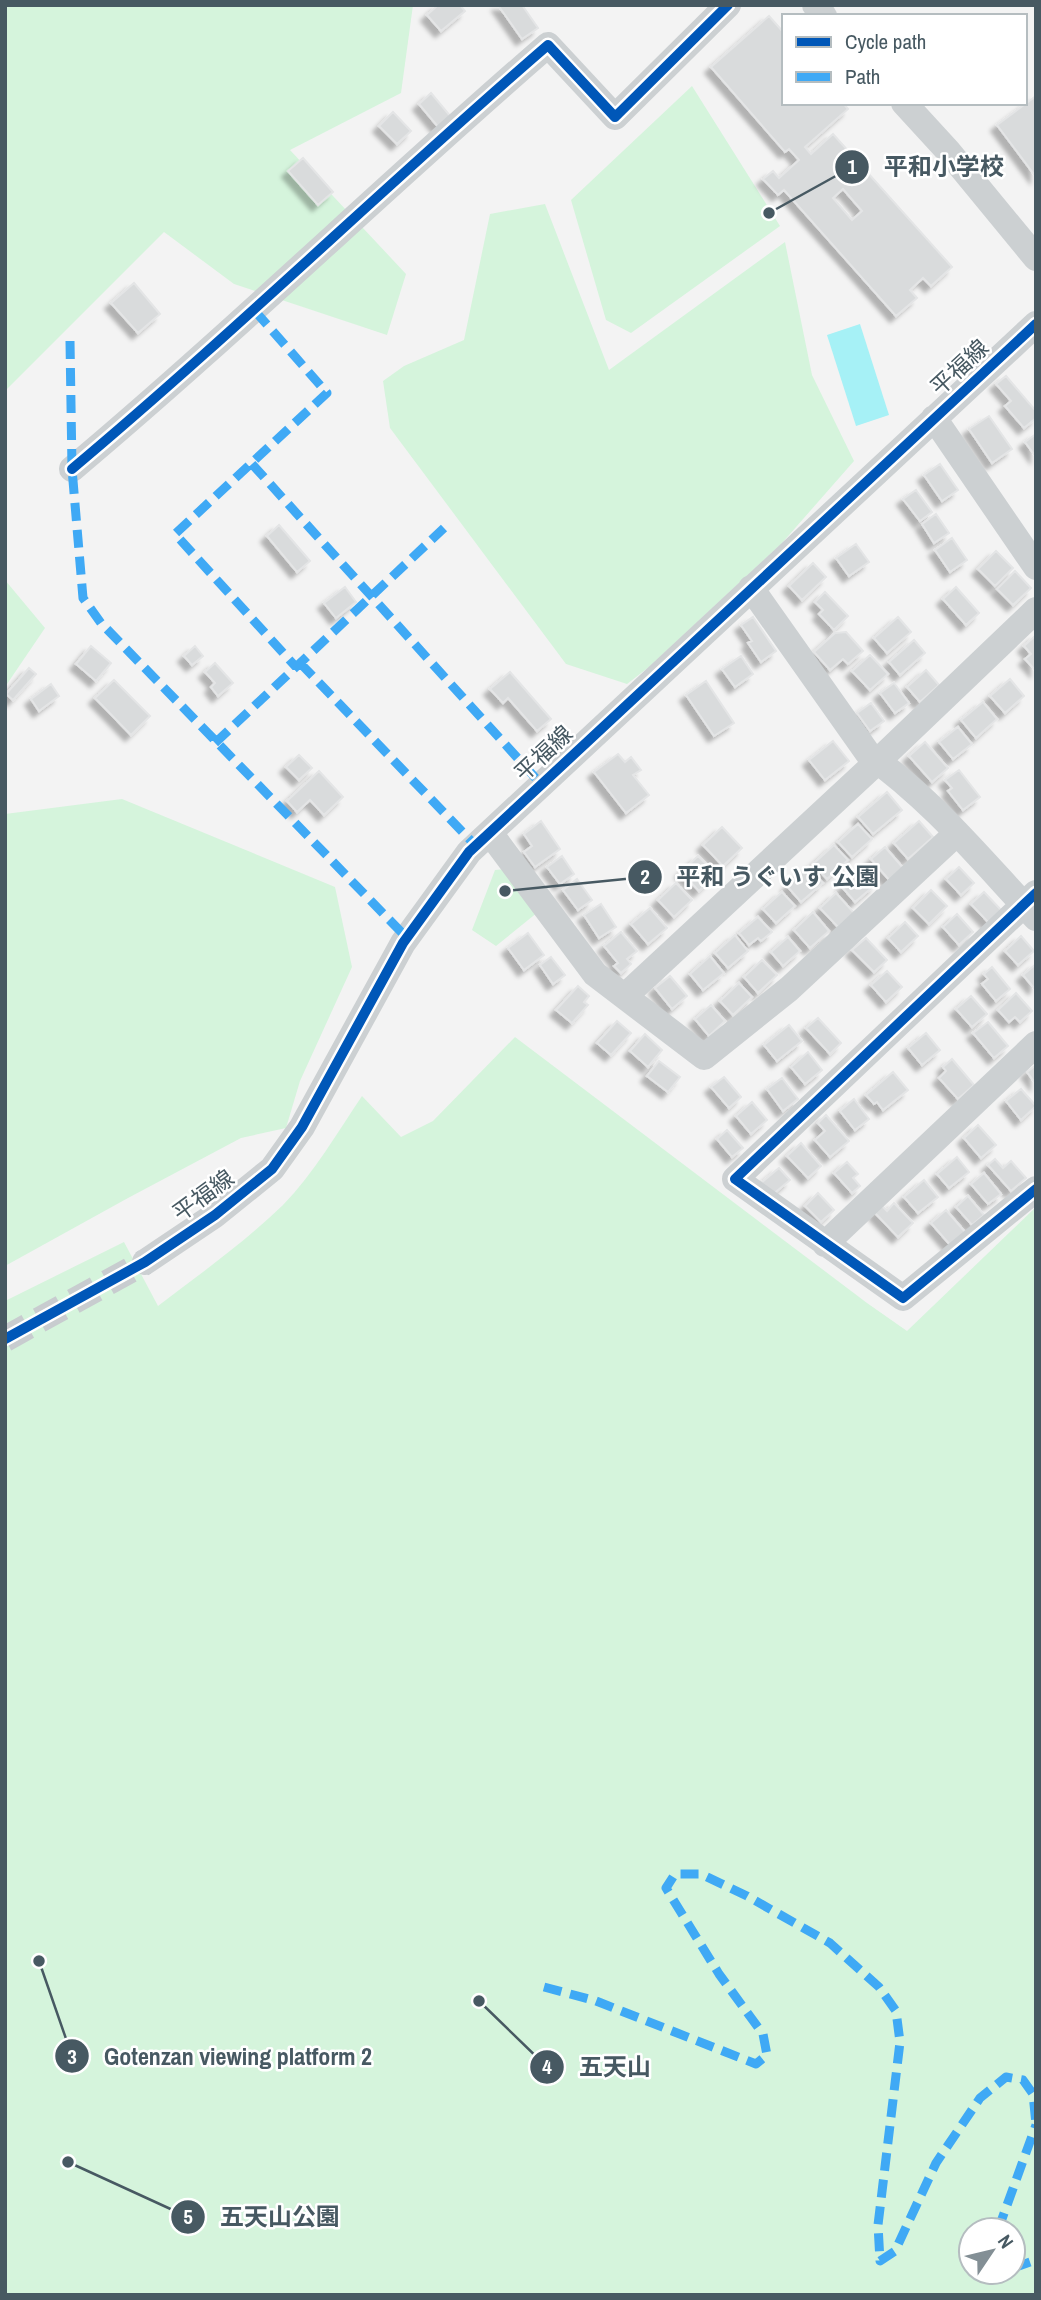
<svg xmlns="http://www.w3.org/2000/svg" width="1041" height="2300" viewBox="0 0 1041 2300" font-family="'Archivo Narrow','Noto Sans JP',sans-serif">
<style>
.green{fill:#d5f4dc;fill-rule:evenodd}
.water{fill:#a6f1f6}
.building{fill:#d9dbdc;stroke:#e4e5e6;stroke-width:2;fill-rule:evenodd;filter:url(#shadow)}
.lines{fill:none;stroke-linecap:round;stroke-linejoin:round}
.minor-tunnel{stroke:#c8cccf;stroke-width:26;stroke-dasharray:26 13;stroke-linecap:butt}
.minor{stroke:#ccd0d2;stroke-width:26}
.quiet{stroke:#3fa9f5;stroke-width:9;stroke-dasharray:18 9;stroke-linecap:butt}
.cycleway-casing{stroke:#fff;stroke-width:15}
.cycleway{stroke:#0057b8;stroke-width:10}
.labels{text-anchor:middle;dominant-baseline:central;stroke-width:5;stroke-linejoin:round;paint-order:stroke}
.street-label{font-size:23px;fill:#475962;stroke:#fff}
.leader{fill:none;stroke:#475962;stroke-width:2.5}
.callout-dot{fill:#475962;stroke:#fff;stroke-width:2.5}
.mark-label{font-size:21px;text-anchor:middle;font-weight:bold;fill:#fff}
.callout-label{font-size:24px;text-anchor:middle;font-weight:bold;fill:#475962;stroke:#fff;stroke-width:5;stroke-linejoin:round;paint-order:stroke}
</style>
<defs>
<filter id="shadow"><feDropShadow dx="-6" dy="6" stdDeviation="2" flood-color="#0004"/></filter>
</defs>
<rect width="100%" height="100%" fill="#f3f3f3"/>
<path class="green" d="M5 5H413L401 93 290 150 406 274 387 335 234 284 164 232 5 391Z
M692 86 780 226 631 333 606 320 571 200Z
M545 204 609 370 785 242 812 375 854 461 782 543 649 667 627 684 566 664 390 428 383 381 404 366 464 340 490 214Z
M5 580 45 628 5 687Z
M122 799 335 887 352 967 300 1081 286 1128 241 1138 128 1198 5 1266V814Z
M507 869 538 912 496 946 472 930 495 870Z
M515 1037 867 1303 907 1331 1036 1207V2295H5V1301L124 1242 158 1306C200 1274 245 1242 283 1205 314 1173 337 1133 362 1096L401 1137 433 1121ZM971 2230H1013V2272H971Z"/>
<path class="water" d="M860 324 889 415 856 426 827 335Z"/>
<path class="building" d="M438 5H460L465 11 441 31 427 15Z
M498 5H522L538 28 522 39Z
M769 16 784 33V103H843L848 109 805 147 811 154 833 134 952 267 931 286 923 278 910 290 917 298 896 316 784 190 778 195 763 179 773 171 779 178 799 160 789 149 785 152 711 67ZM843 189 862 211 852 220 833 198Z
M431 93 451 117 439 128 419 104Z
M1036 96V177L997 125Z
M393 112 411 131 397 144 379 126Z
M303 158 333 192 318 205 288 171Z
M134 283 160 314 138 333 111 303Z
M1006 376 1036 411V418L1024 428 1005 406 1011 401 996 384Z
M989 416 1012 449 992 463 969 429Z
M1036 434V457L1025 442Z
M940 464 958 490 942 501 924 475Z
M916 490 932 512 920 521 903 499Z
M936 514 949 533 934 543 922 524Z
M279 525 310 561 297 572 267 536Z
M952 538 967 560 950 572 935 550Z
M856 544 869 562 849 576 836 558Z
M996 551 1013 568 995 586 978 569Z
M813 563 826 577 802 600 789 586Z
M1015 571 1031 588 1013 605 997 589Z
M345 587 356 602 336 618 324 603Z
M956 587 979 613 966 625 943 599Z
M825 592 848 616 834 630 819 614 823 610 815 602Z
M753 617 776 651 761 662 748 643 752 641 741 625Z
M898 617 911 632 887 653 874 638Z
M846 632 863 651 848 664 843 659 830 670 814 652 835 633Z
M1036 635V671L1025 659 1031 654 1024 646Z
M914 640 925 653 900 675 889 662Z
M91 646 111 663 96 681 76 664Z
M195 646 203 656 192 665 184 656Z
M870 655 888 674 870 690 852 671Z
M741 656 753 674 735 687 722 669Z
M215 663 233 683 218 696 211 687 215 683 205 672Z
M29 668 36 674 13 700 6 694Z
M926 670 939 685 920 702 907 687Z
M510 672 551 719 537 731 508 698 503 703 490 689Z
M1010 679 1024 696 1005 713 990 696Z
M114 680 150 716 131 735 95 698Z
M706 681 734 723 714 736 686 695Z
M894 683 909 703 895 713 880 693Z
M51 684 59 696 39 711 31 699Z
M983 702 997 719 976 738 961 720Z
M871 703 884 721 870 731 857 713Z
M958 727 972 744 953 759 939 742Z
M833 741 849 761 825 780 809 760Z
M925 742 948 768 932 782 909 756Z
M618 754 625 762 631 757 641 770 633 775 649 795 626 813 594 772Z
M299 755 312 768 299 780 286 767Z
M959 770 980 797 963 810 948 791 952 788 945 780Z
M319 771 343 797 324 815 310 800 297 812 287 801Z
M887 792 902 810 873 834 858 817Z
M541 821 560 849 535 867 524 852 532 846 524 834Z
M919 821 933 837 908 859 894 843Z
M858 824 872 839 852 857 838 842Z
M722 827 742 848 723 866 703 845Z
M834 845 848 860 827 879 813 864Z
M885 847 904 869 890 881 871 859Z
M562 856 574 874 560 884 547 867Z
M698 856 716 874 699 891 681 872Z
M808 867 823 883 801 902 787 886Z
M959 867 974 883 961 895 946 879Z
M861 870 875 885 855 902 842 887Z
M577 879 592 900 578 910 563 890Z
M676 883 692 900 674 917 658 900Z
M931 890 947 906 929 924 913 908Z
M782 892 795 906 776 923 763 909Z
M984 892 1002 911 989 923 971 904Z
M836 893 854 913 838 927 820 908Z
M601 904 616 927 599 938 584 915Z
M650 908 667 928 648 944 631 924Z
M813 912 829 931 810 948 794 930Z
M957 914 973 932 959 945 943 927Z
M758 917 772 932 761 941 758 938 749 945 739 933Z
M905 922 918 936 901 952 888 938Z
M621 932 637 951 627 959 631 964 621 973 614 966 618 963 604 946Z
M528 933 544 955 524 970 508 948Z
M735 935 748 951 728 968 715 953Z
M1021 936 1034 951 1018 965 1005 951Z
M788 937 800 951 783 966 771 952Z
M866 938 887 960 874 972 852 950Z
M710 956 724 973 703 990 690 974Z
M551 957 565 975 553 984 540 965Z
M762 960 777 975 758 993 744 977Z
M1036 964V986L1034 988 1023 975Z
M992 967 1010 989 996 1001 982 984 988 979 984 974Z
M887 971 902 987 886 1002 871 985Z
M670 976 687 996 672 1009 655 988Z
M739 983 752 997 733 1015 720 1001Z
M578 986 589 996 584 1002 588 1005 572 1023 556 1010Z
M1016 993 1032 1011 1020 1022 1015 1017 1009 1022 998 1010Z
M971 996 987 1014 972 1027 956 1009Z
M711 1005 725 1021 709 1036 695 1019Z
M818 1018 841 1043 830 1054 806 1028Z
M617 1021 631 1033 611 1055 597 1043Z
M988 1022 1008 1046 994 1058 973 1033Z
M789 1025 802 1041 777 1061 764 1045Z
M926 1033 940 1050 922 1065 908 1048Z
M645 1034 662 1050 648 1067 630 1051Z
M808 1052 822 1070 805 1084 791 1067Z
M952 1059 974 1085 958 1099 939 1078 946 1071 943 1067Z
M659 1061 680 1077 668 1092 647 1076Z
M1036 1065V1084L1027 1072Z
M893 1072 908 1090 883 1110 877 1102 874 1104 866 1095Z
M724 1077 741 1097 729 1108 711 1087Z
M782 1078 798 1099 783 1111 767 1089Z
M1021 1089 1036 1106 1021 1120 1006 1101Z
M854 1099 869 1119 855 1130 840 1111Z
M752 1102 767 1120 751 1134 736 1116Z
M826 1115 849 1141 830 1157 815 1140 825 1131 818 1123Z
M978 1125 996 1145 981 1158 964 1138Z
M727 1130 743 1148 732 1157 717 1139Z
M801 1143 821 1166 808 1178 787 1156Z
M957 1157 969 1172 949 1188 937 1174Z
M995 1159 1003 1168 1011 1161 1026 1178 1011 1191 988 1165Z
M847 1162 858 1174 853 1178 860 1186 852 1193 834 1173Z
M779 1168 790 1180 771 1196 761 1183Z
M984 1173 1001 1194 988 1204 971 1184Z
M924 1180 938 1197 918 1213 904 1197Z
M818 1193 834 1210 821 1222 805 1206Z
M968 1196 984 1215 972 1225 956 1207Z
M894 1203 913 1223 898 1237 875 1213 882 1206 887 1211Z
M946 1210 966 1233 951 1246 931 1223Z"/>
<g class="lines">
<path class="minor-tunnel" d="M5 1339 145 1262"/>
<path class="minor" d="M815 5 824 16
M904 103 948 151 1036 258
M934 418 1036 567
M72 469C235 332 387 184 548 45L615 117 728 5
M751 588 869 755C933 800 983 862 1036 918
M490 833 595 974 704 1057 789 989 957 833
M1036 893 735 1179 903 1298 1036 1189
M625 996 878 761 1036 610
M825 1244 1036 1044
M145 1262 215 1215 272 1169 302 1127 403 943 469 852 1036 324"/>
<path class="quiet" d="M255 311 327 393 175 534 296 667
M70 341 72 469 83 598 101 623 407 938
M252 464 541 784
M300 663 476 846
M215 743 444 528
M544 1987 596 2001 756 2064 767 2055 763 2034 719 1974 666 1888 675 1874H701L747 1896 830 1943 879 1987 896 2011 900 2042 878 2225 880 2261 895 2251 936 2163 980 2098 1006 2077 1023 2080 1033 2094 1036 2124
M998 2230 1036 2125
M1013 2268 1036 2260"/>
<g class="cycleway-casing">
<path id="cycleway" d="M72 469C235 332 387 184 548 45L615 117 728 5
M1036 893 735 1179 903 1298 1036 1189
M5 1339 145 1262 215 1215 272 1169 302 1127 403 943 469 852 1036 324"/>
</g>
<use href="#cycleway" class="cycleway"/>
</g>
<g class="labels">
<g class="street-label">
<text transform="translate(959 367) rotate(-43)">平福線</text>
<text transform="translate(543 753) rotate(-43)">平福線</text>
<text transform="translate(203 1195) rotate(-36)">平福線</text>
</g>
</g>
<path class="leader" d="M769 213L852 167M505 891L645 877M39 1961L72 2056M479 2001L547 2067M68 2162L188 2217"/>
<g class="callout-dot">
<circle cx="769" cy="213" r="7"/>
<circle cx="505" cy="891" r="7"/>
<circle cx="39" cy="1961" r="7"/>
<circle cx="479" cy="2001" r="7"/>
<circle cx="68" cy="2162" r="7"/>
<circle cx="852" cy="167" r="18"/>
<circle cx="645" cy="877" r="18"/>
<circle cx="72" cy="2056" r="18"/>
<circle cx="547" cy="2067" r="18"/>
<circle cx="188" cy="2217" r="18"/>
</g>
<g class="mark-label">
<text x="852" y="174">1</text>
<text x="645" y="884">2</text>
<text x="72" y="2064">3</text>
<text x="547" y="2074">4</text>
<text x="188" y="2224">5</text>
</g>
<g class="callout-label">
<text x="944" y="175">平和小学校</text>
<text x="778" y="885">平和 うぐいす 公園</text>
<text x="238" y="2065">Gotenzan viewing platform 2</text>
<text x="615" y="2075">五天山</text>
<text x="280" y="2225">五天山公園</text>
</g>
<rect width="1041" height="2300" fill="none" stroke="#475962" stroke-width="14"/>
<rect x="782" y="14" width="245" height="91" fill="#ffffff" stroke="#b5bdc0" stroke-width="2"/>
<rect x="796" y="37" width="35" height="10" fill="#0057b8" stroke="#b5bdc0" stroke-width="2"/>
<text x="845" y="49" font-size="21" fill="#475962">Cycle path</text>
<rect x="796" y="72" width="35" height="10" fill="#3fa9f5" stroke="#b5bdc0" stroke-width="2"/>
<text x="845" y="84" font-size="21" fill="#475962">Path</text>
<g transform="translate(992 2251) rotate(55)"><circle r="33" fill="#ffffff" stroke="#b5bdc0" stroke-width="2"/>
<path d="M0-5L12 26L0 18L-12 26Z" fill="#838f95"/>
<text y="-10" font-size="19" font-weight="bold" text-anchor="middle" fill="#475962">N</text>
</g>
</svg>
